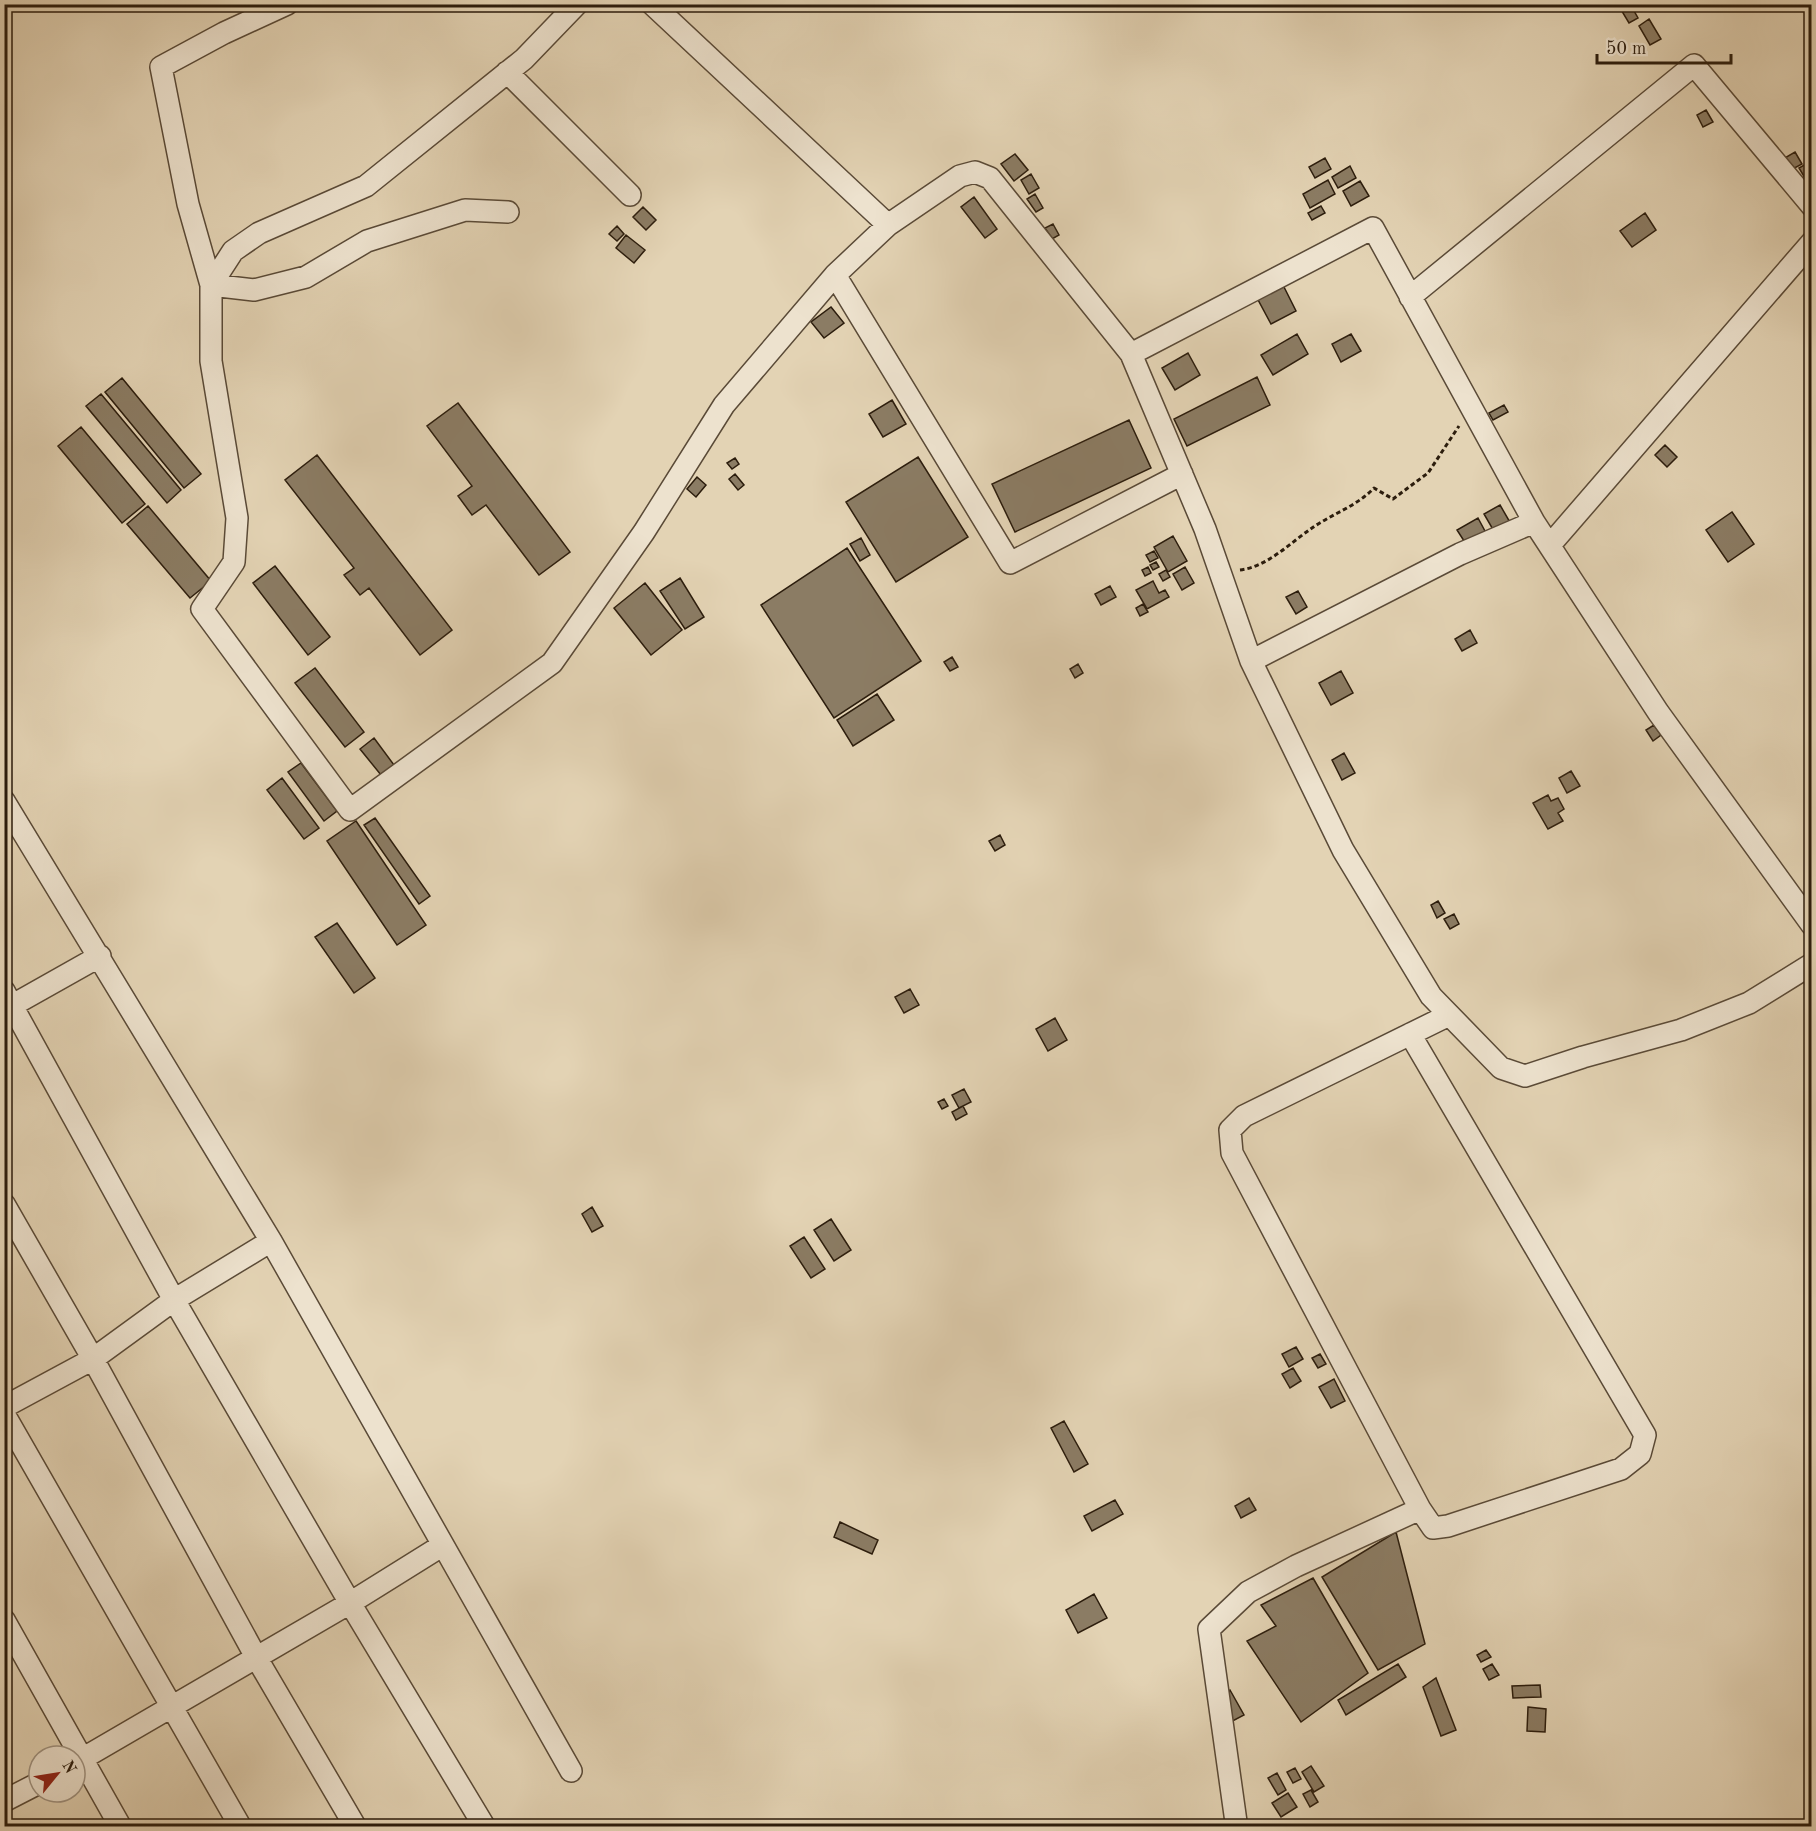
<svg xmlns="http://www.w3.org/2000/svg" width="1816" height="1831" viewBox="0 0 1816 1831" font-family="'Old Standard TT',serif">
<style>
.building{fill:#8b7c64;stroke:#2c1d0d;stroke-width:1.5}
.lines{fill:none;stroke-linecap:round;stroke-linejoin:round}
.street-casing{stroke:#5a4a37;stroke-width:24}
.path{stroke:#2c1d0d;stroke-width:3;stroke-dasharray:4.5 3;stroke-linecap:butt}
.street{stroke:#ede2ce;stroke-width:21}
</style>
<rect width="100%" height="100%" fill="#e3d3b4"/>
<filter id="stains"><feTurbulence type="fractalNoise" baseFrequency=".00333" numOctaves="4"/><feColorMatrix values="0 0 0 0 .2 0 0 0 0 .09 0 0 0 0 .02 0 0 0 .5 -.17"/></filter>
<radialGradient id="worn" r=".72"><stop offset=".6" stop-color="#630" stop-opacity="0"/><stop offset="1" stop-color="#630" stop-opacity=".3"/></radialGradient>
<path class="building" d="M1626 4H1630L1638 18 1629 23 1620 8Z
M1649 19 1661 39 1650 45 1639 26Z
M1706 110 1713 122 1703 127 1697 115Z
M1795 152 1802 164 1789 171 1783 159Z
M1015 154 1028 170 1014 181 1001 164Z
M1325 158 1331 169 1315 178 1309 167Z
M1806 164 1812 175 1805 178 1799 168Z
M1350 166 1356 178 1338 188 1332 177Z
M1031 174 1039 188 1029 194 1021 180Z
M1328 180 1335 194 1310 208 1303 194Z
M1360 181 1369 196 1351 206 1343 191Z
M1035 194 1043 208 1036 212 1027 199Z
M974 197 997 229 985 238 961 207Z
M1321 206 1325 213 1312 220 1308 213Z
M643 207 656 220 646 230 633 217Z
M1645 213 1656 230 1632 247 1620 231Z
M1053 224 1059 235 1052 239 1045 228Z
M617 226 624 234 617 241 609 234Z
M626 235 645 250 634 263 616 248Z
M1282 283 1296 311 1271 324 1256 296Z
M831 307 844 323 824 338 811 322Z
M1297 334 1308 354 1273 375 1261 355Z
M1351 334 1361 351 1341 362 1332 344Z
M1188 353 1200 375 1175 390 1162 368Z
M1257 377 1270 405 1187 446 1174 419Z
M122 378 201 474 184 488 105 392Z
M101 394 181 490 167 503 86 406Z
M892 400 906 424 883 437 869 414Z
M458 403 570 552 539 575 486 505 472 515 458 496 472 486 427 426Z
M1504 405 1508 412 1493 420 1489 413Z
M1129 420 1151 468 1015 532 992 484Z
M81 427 145 504 122 523 58 446Z
M1665 445 1677 457 1667 467 1655 455Z
M317 455 452 630 420 655 369 588 360 595 344 575 354 568 285 480Z
M918 457 968 537 896 582 846 502Z
M735 458 739 464 732 469 727 463Z
M735 474 744 485 738 490 729 479Z
M697 477 706 485 696 497 687 489Z
M1500 505 1511 524 1495 533 1484 514Z
M148 506 211 581 190 598 127 524Z
M1732 512 1754 544 1728 562 1706 530Z
M1478 518 1486 533 1466 544 1457 530Z
M1173 536 1187 561 1168 572 1154 547Z
M861 538 870 555 860 561 850 544Z
M847 548 921 661 834 718 761 605Z
M1154 551 1158 558 1150 562 1146 555Z
M1156 562 1159 567 1153 570 1150 565Z
M275 566 330 637 308 655 253 583Z
M1148 567 1151 573 1145 576 1142 570Z
M1185 567 1194 583 1182 590 1173 574Z
M1166 570 1170 577 1163 581 1159 574Z
M680 578 704 617 685 629 660 591Z
M1153 581 1159 593 1165 590 1169 597 1147 609 1136 590Z
M645 583 682 630 651 655 614 608Z
M1110 586 1116 597 1101 605 1095 594Z
M1298 591 1307 607 1296 614 1286 597Z
M1143 604 1148 612 1140 616 1136 608Z
M1470 630 1477 643 1462 651 1455 639Z
M952 657 958 667 950 671 944 662Z
M1078 664 1083 673 1075 678 1070 669Z
M315 668 364 732 345 747 295 683Z
M1341 671 1353 693 1331 705 1319 683Z
M877 694 894 720 853 746 837 720Z
M1654 725 1661 735 1653 741 1646 730Z
M374 738 394 765 381 775 360 749Z
M1344 753 1355 773 1342 780 1332 760Z
M301 763 337 811 324 821 288 772Z
M1571 771 1580 786 1567 793 1559 778Z
M282 778 319 828 304 839 267 790Z
M1548 795 1551 801 1558 798 1564 809 1558 813 1563 821 1548 829 1533 803Z
M375 818 430 896 419 904 364 825Z
M356 821 426 925 397 945 327 841Z
M1000 835 1005 845 995 851 989 841Z
M1438 901 1445 913 1437 918 1431 905Z
M1454 914 1459 924 1450 929 1444 919Z
M337 923 375 978 354 993 315 937Z
M910 989 919 1005 904 1013 895 997Z
M1055 1018 1067 1040 1048 1051 1036 1029Z
M964 1089 971 1102 959 1108 952 1095Z
M944 1099 948 1106 942 1109 938 1102Z
M963 1106 967 1114 956 1120 952 1112Z
M592 1207 603 1226 592 1232 582 1214Z
M831 1219 851 1250 834 1261 814 1230Z
M804 1237 825 1269 811 1278 790 1246Z
M1296 1347 1303 1359 1289 1367 1282 1354Z
M1320 1354 1326 1364 1318 1368 1312 1358Z
M1293 1368 1301 1381 1290 1388 1282 1374Z
M1334 1379 1345 1401 1331 1408 1319 1387Z
M1064 1421 1088 1464 1074 1472 1051 1428Z
M1249 1498 1256 1510 1241 1518 1235 1506Z
M1115 1500 1123 1514 1092 1531 1084 1516Z
M840 1522 878 1540 872 1554 834 1537Z
M1396 1532 1425 1644 1378 1670 1322 1577Z
M1313 1578 1368 1673 1301 1722 1247 1641 1276 1626 1261 1605Z
M1094 1594 1107 1618 1078 1633 1066 1610Z
M1486 1650 1491 1657 1481 1662 1477 1655Z
M1398 1664 1406 1677 1346 1715 1338 1700Z
M1492 1664 1499 1675 1489 1680 1483 1669Z
M1436 1678 1456 1730 1441 1736 1423 1687Z
M1540 1685 1541 1697 1513 1698 1512 1686Z
M1230 1690 1244 1715 1225 1725 1211 1701Z
M1528 1707 1546 1709 1545 1732 1527 1731Z
M1311 1766 1324 1786 1314 1792 1302 1772Z
M1295 1768 1301 1779 1293 1783 1287 1772Z
M1277 1773 1286 1790 1278 1795 1268 1778Z
M1311 1790 1318 1802 1310 1807 1303 1794Z
M1288 1793 1297 1807 1281 1817 1272 1803Z"/>
<g class="lines">
<g class="street-casing">
<path id="street" d="M287 4 224 33 161 67 188 204 211 285 254 290 306 277 367 241 465 210 508 212
M577 4 524 59 366 186 259 233 233 251 211 285V361L237 518 234 562 202 609 350 810 552 663 644 532 724 405 835 275 888 225 960 176 975 172 990 178 1131 354
M652 4 888 225
M507 72 630 195
M835 275 1010 563 1182 474
M1410 297 1694 65 1812 206
M1534 522 1658 712 1812 925
M1550 545 1812 242
M1251 661 1460 554 1534 522 1373 228 1131 354 1205 529 1251 661 1343 850 1431 996 1501 1068 1525 1076 1583 1057 1681 1030 1749 1003 1812 964
M4 801 271 1241 571 1771
M4 991 174 1300 350 1603 484 1826
M4 1010 100 956
M1410 1034 1645 1435 1640 1454 1621 1469 1448 1526 1433 1528 1420 1509
M4 1204 93 1359 256 1657 355 1826
M4 1407 93 1359 174 1300 271 1241
M4 1414 240 1826
M4 1620 120 1826
M75 1763 350 1603 443 1545
M4 1801 39 1783
M1238 1826 1236 1822 1209 1629 1248 1592 1296 1566 1420 1509 1232 1153 1230 1130 1244 1116 1449 1015"/>
</g>
<path class="path" d="M1240 570C1267 567 1290 543 1312 528 1332 514 1357 506 1374 488L1393 499 1428 473 1459 426"/>
<use href="#street" class="street"/>
</g>
<rect width="1816" height="1831" fill="none" stroke="#e3d3b4" stroke-width="24"/>
<rect x="6" y="6" width="1804" height="1819" fill="none" stroke="#2c1d0d" stroke-width="3"/>
<rect x="12" y="12" width="1792" height="1807" fill="none" stroke="#2c1d0d" stroke-width="1.5"/>
<g transform="translate(57 1774) rotate(60)"><circle r="28" fill="#ede2ce" stroke="#a09381" stroke-width="1.5"/>
<path d="M0-4.5L10 22L0 15L-10 22Z" fill="#8f2418"/>
<text y="-9" font-size="16" font-weight="bold" text-anchor="middle" fill="#2c1d0d">N</text>
</g>
<path d="M1597 54v9h134v-9" fill="none" stroke="#2c1d0d" stroke-width="3"/>
<text x="1606" y="54" font-size="18" fill="#2c1d0d" stroke="#ede2ce" stroke-width="4.5" paint-order="stroke">50 m</text>
<rect width="100%" height="100%" filter="url(#stains)"/>
<rect width="100%" height="100%" fill="url(#worn)"/>
</svg>
